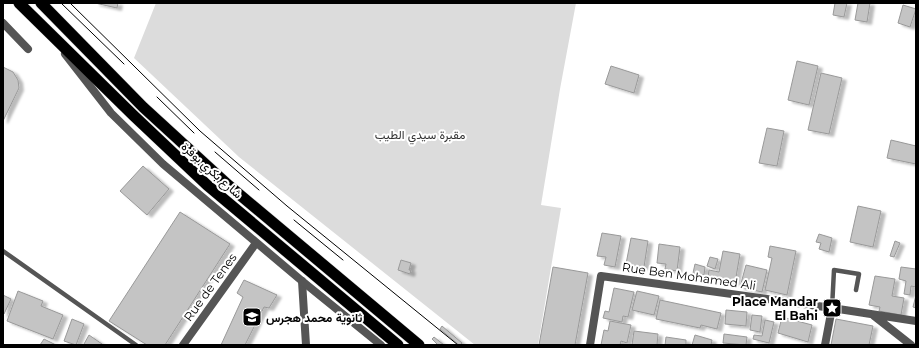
<svg xmlns="http://www.w3.org/2000/svg" width="919" height="348" viewBox="0 0 919 348" font-family="Montserrat,Vazirmatn,sans-serif">
<style>
.green{fill:#dcdcdc}
.building{fill:#c4c4c4;stroke:#999;filter:url(#shadow)}
.lines{fill:none;stroke-linecap:round;stroke-linejoin:round}
.trunk-casing{stroke:#dbdbdb;stroke-width:12}
.service{stroke:#555;stroke-width:4.5}
.minor{stroke:#555;stroke-width:8}
.tertiary{stroke:#555;stroke-width:8}
.trunk{stroke:#000;stroke-width:11}
.tram{stroke:#000;stroke-width:1}
.labels{text-anchor:middle;dominant-baseline:central;stroke-width:4;stroke-linejoin:round;paint-order:stroke}
.park-label{font-size:12px;fill:#333;stroke:#fff}
.street-label{font-size:12px;fill:#000;stroke:#fff}
.poi-label{font-size:12px;font-weight:bold;fill:#000;stroke:#fff;text-anchor:end}
</style>
<defs>
<filter id="shadow"><feDropShadow dx="4.5" dy="2.5" stdDeviation="1" flood-color="#0004"/></filter>
</defs>
<rect width="100%" height="100%" fill="#fff"/>
<path class="green" d="M156 3H576L560 89 541 205 561 208 538 345H475L239 157 134 58Z"/>
<path class="building" d="M95 3H118L117 8Z
M835 3H847L844 17 833 15Z
M858 3H870L867 22 855 20Z
M903 5 916 9 910 27 898 23Z
M797 61 818 66 809 105 788 100Z
M611 66 639 75 634 93 605 84Z
M3 67 13 72 18 80 19 88 3 121Z
M821 73 842 78 829 134 808 130Z
M767 128 784 131 777 166 759 163Z
M891 140 916 146V164L887 158Z
M143 166 169 189 147 215 120 191Z
M858 206 881 211 873 247 850 242Z
M180 212 230 244 165 345H147L109 321Z
M602 233 621 236 615 267 604 265 606 257 597 256Z
M819 234 832 238 829 252 819 249 821 243 816 242Z
M631 238 648 241 644 267 626 264Z
M895 241 900 243 894 257 890 256Z
M659 244 680 247 677 271 665 269 666 264 657 263Z
M770 246 796 251 787 295 765 290 772 258 768 257Z
M723 251 740 254 735 283 708 277 709 270 719 272Z
M710 257 718 259 715 269 707 266Z
M401 260 411 263 409 270H411L410 274 398 270Z
M695 264 705 267 704 275 693 273Z
M746 265 767 270 762 292 740 287Z
M553 267 588 273 575 345H539Z
M901 267 916 269V287L911 286 910 295 904 294 906 281 899 279Z
M875 276 895 279 892 296 904 298 901 315 879 311 880 307 869 305Z
M244 280 277 295 269 308 264 307 245 345H221L243 297 237 293Z
M614 288 634 292 628 317 623 316 622 322 603 318 605 311 609 312Z
M18 291 43 301 41 306 63 315 53 339 7 321Z
M637 291 659 296 654 315 632 310Z
M3 295 11 299 4 314H3Z
M916 295V308L913 307Z
M660 300 721 313 717 329 701 325 700 328 656 319Z
M726 310 747 312 746 326 725 324Z
M752 315 762 316 760 332 750 330Z
M782 317 812 325 808 342 778 333Z
M72 319 84 324 76 345 64 341Z
M836 319 873 326 869 345H831Z
M765 320 774 322 769 343 753 339 754 335 762 336Z
M610 321 631 325 627 343 621 341 620 345H601L604 330 608 331Z
M442 326 462 343 460 345H459L440 329Z
M634 331 658 334 657 345H632Z
M724 334 747 337 746 345 723 343Z
M89 335 102 344 101 345H86L84 344Z
M695 335 712 340 711 345H692Z
M434 337 444 345H438L432 339Z
M666 337 686 340V345H665Z
M44 339 56 345H40Z"/>
<g class="lines">
<g class="trunk-casing">
<path id="trunk" d="M19 3 133 115 207 185 398 345
M41 3 143 107 227 184 419 345"/>
</g>
<path class="service" d="M3 251 136 345
M832 308 834 270 859 274 856 290"/>
<path class="minor" d="M3 23 28 49
M302 281 306 345
M873 315 911 345
M183 345 256 243
M590 345 601 276 832 308 916 321
M825 345 832 308"/>
<path class="tertiary" d="M65 54 111 113 163 164 302 281 381 345"/>
<use href="#trunk" class="trunk"/>
<path class="tram" d="M61 3 124 64
M70 3 200 131 287 206 458 345
M157 97 194 133
M215 152 259 190
M294 220 343 260"/>
</g>
<defs>
<g id="sight-square" transform="scale(1)"><rect x="-9" y="-9" width="18" height="18" rx="4" fill="#000" stroke="#fff"/><path d="M0-6L1.8-2.2L6-1.7L2.9 1.2L3.7 5.4L0 3.3L-3.7 5.4L-2.9 1.2L-6-1.7L-1.8-2.2Z" fill="#fff"/></g>
<g id="school-square" transform="scale(1)"><rect x="-9" y="-9" width="18" height="18" rx="4" fill="#000" stroke="#fff"/><path d="M0-5L7-2L0 1L-7-2ZM-4 1L0 2.5L4 1V4Q0 6-4 4Z" fill="#fff"/></g>
</defs>
<g fill-rule="evenodd">
<use href="#sight-square" x="832" y="308"/>
<use href="#school-square" x="252" y="317"/>
</g>
<g class="labels">
<g class="park-label">
<text x="420" y="134">مقبرة سيدي الطيب</text>
</g>
<g class="street-label">
<text transform="translate(212 170) rotate(42)">شارع بكري بوقرة</text>
<text transform="translate(689 276) rotate(8)">Rue Ben Mohamed Ali</text>
<text transform="translate(210 287) rotate(-54)">Rue de Tenes</text>
</g>
<g class="poi-label">
<text x="818" y="301">Place Mandar<tspan x="818" dy="14">El Bahi</tspan></text>
<text x="266" y="317" text-anchor="start">ثانوية محمد هجرس</text>
</g>
</g>
<rect width="919" height="348" fill="none" stroke="#000000" stroke-width="8"/>
</svg>
